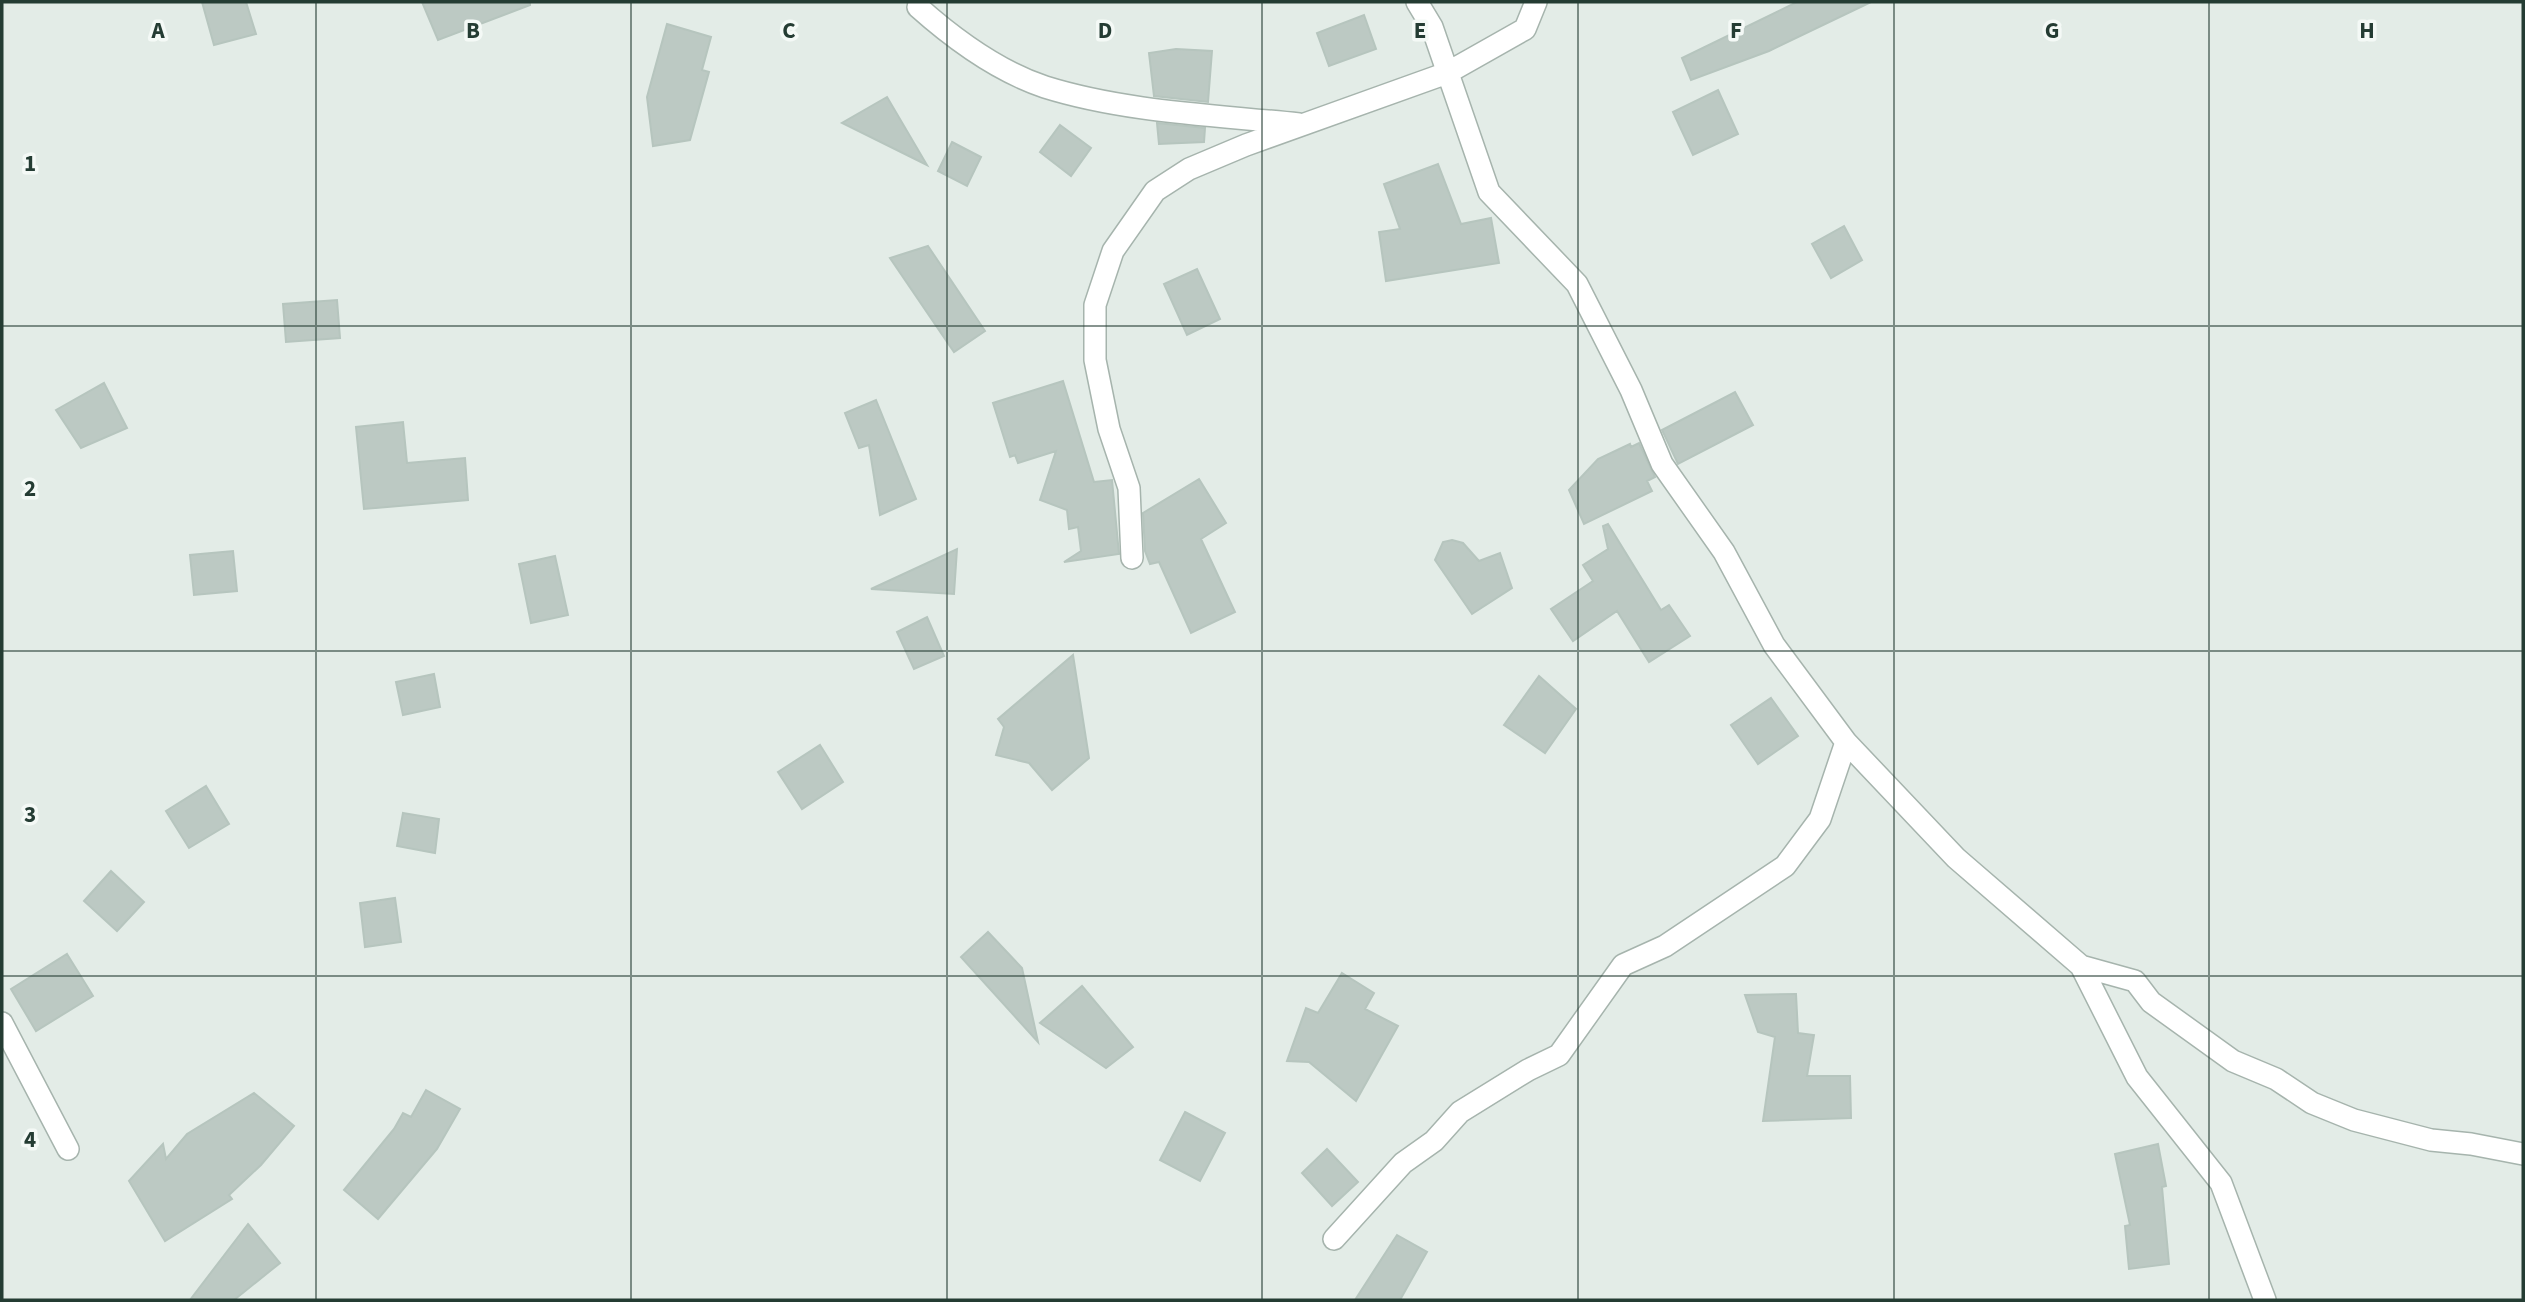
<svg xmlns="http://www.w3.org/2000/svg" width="2525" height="1302" viewBox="0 0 2525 1302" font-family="'Source Sans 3',sans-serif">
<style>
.building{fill:#bcc9c3;stroke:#b6c5be;stroke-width:2}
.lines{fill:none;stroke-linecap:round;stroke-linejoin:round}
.minor-casing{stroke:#a6b4ad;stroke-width:24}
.minor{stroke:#fff;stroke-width:21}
.grid{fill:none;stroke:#243c33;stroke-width:2;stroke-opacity:0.55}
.grid-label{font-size:23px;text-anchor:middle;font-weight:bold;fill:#243c33;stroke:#f4f9f6;stroke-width:7;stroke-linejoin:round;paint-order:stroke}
</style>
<rect width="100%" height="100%" fill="#e3ece7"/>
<path class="building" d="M202 2H246L256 34 214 45Z
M422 2H530V5L438 40Z
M1797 2H1871L1769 51 1691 80 1682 58Z
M1364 15 1376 49 1329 66 1317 33Z
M667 24 711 37 702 70 709 72 690 140 653 146 647 97Z
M1176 49 1212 51 1208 102 1154 96 1149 53Z
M1718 90 1738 134 1693 155 1673 112Z
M887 97 927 165 842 123Z
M1157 123 1205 128 1204 142 1159 144Z
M1060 125 1091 148 1071 176 1040 152Z
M952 142 981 157 967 186 938 171Z
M1438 164 1461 224 1491 218 1499 263 1386 281 1379 232 1400 229 1384 184Z
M1844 226 1862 260 1831 278 1812 244Z
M928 246 985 331 954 352 890 258Z
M1197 269 1220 319 1187 335 1164 284Z
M337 300 340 338 286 342 283 304Z
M1063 381 1094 482 1112 480 1119 554 1064 562 1081 551 1078 527 1069 529 1067 510 1040 500 1056 451 1018 463 1015 455 1010 457 993 403Z
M104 383 127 428 81 448 56 410Z
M1735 392 1753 425 1678 464 1662 430Z
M876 400 916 499 880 515 869 445 859 448 845 413Z
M403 422 407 463 465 458 468 500 364 509 356 427Z
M1639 443 1655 477 1647 481 1652 491 1584 524 1569 490 1598 459 1630 444 1631 447Z
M1199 479 1226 523 1201 539 1235 612 1191 633 1159 562 1150 564 1145 551 1143 513Z
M1608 524 1661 610 1669 605 1690 636 1649 662 1617 611 1573 641 1551 609 1593 581 1583 565 1608 549 1603 526Z
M1452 540 1463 543 1479 561 1500 553 1512 588 1472 614 1435 560 1443 542Z
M957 549 954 594 871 589Z
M233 551 237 591 194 595 190 555Z
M555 556 568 615 531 623 519 564Z
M927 617 944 656 914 669 897 632Z
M1073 655 1089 758 1052 790 1029 763 996 755 1004 727 998 719Z
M434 674 440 707 403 715 396 682Z
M1539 676 1576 709 1545 753 1504 725Z
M1771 698 1798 736 1758 764 1731 725Z
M820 745 843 782 802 809 778 772Z
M206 786 229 824 189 848 166 811Z
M403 813 439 819 435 853 397 846Z
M111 871 144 902 117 931 84 901Z
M395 898 401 942 365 947 360 903Z
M988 932 1022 968 1038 1042 961 957Z
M67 954 93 996 36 1031 11 989Z
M1342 973 1374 993 1365 1009 1398 1026 1356 1101 1309 1062 1287 1061 1306 1008 1318 1013Z
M1082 986 1133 1047 1106 1068 1040 1023Z
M1796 994 1798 1033 1814 1035 1807 1076H1850L1851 1118 1763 1121 1775 1037 1758 1032 1745 995Z
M426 1090 460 1109 437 1149 378 1219 344 1190 394 1129 403 1113 411 1117Z
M254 1093 294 1126 261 1165 229 1195 232 1199 165 1241 129 1181 163 1144 166 1159 187 1134Z
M1185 1112 1225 1133 1200 1181 1160 1160Z
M2158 1144 2166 1186 2162 1187 2169 1264 2129 1269 2125 1226 2130 1225 2115 1154Z
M1327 1149 1358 1182 1332 1206 1302 1173Z
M248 1224 280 1263 234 1300H190Z
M1397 1235 1427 1252 1400 1300H1355Z"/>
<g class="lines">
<g class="minor-casing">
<path id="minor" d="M1417 2 1432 27 1489 192 1577 284 1631 390 1662 464 1724 552 1774 645 1846 742 1956 858 2081 966 2137 1077 2221 1183 2265 1300
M918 7C955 40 997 71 1045 87 1125 112 1215 115 1299 124
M1132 558 1129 488 1109 429 1095 360V305L1113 251 1155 191 1189 169 1246 145 1447 73 1525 29 1536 2
M2081 966 2135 981 2151 1002 2233 1061 2276 1079 2312 1103 2354 1120 2431 1140 2471 1144 2523 1154
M2 1023 68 1149
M1334 1239 1403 1163 1434 1141 1460 1112 1528 1070 1559 1055 1623 965 1665 946 1785 866 1820 819 1846 742"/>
</g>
<use href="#minor" class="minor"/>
</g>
<path class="grid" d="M316 2V1300M631 2V1300M947 2V1300M1262 2V1300M1578 2V1300M1894 2V1300M2209 2V1300M2 326H2523M2 651H2523M2 976H2523"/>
<g class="grid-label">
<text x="158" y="38">A</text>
<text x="473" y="38">B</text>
<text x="789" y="38">C</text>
<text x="1105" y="38">D</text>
<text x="1420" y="38">E</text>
<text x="1736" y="38">F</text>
<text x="2052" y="38">G</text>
<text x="2367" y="38">H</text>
<text x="30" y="171">1</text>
<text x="30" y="496">2</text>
<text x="30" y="822">3</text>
<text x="30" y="1147">4</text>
</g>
<rect width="2525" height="1302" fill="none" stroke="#243c33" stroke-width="7"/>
</svg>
